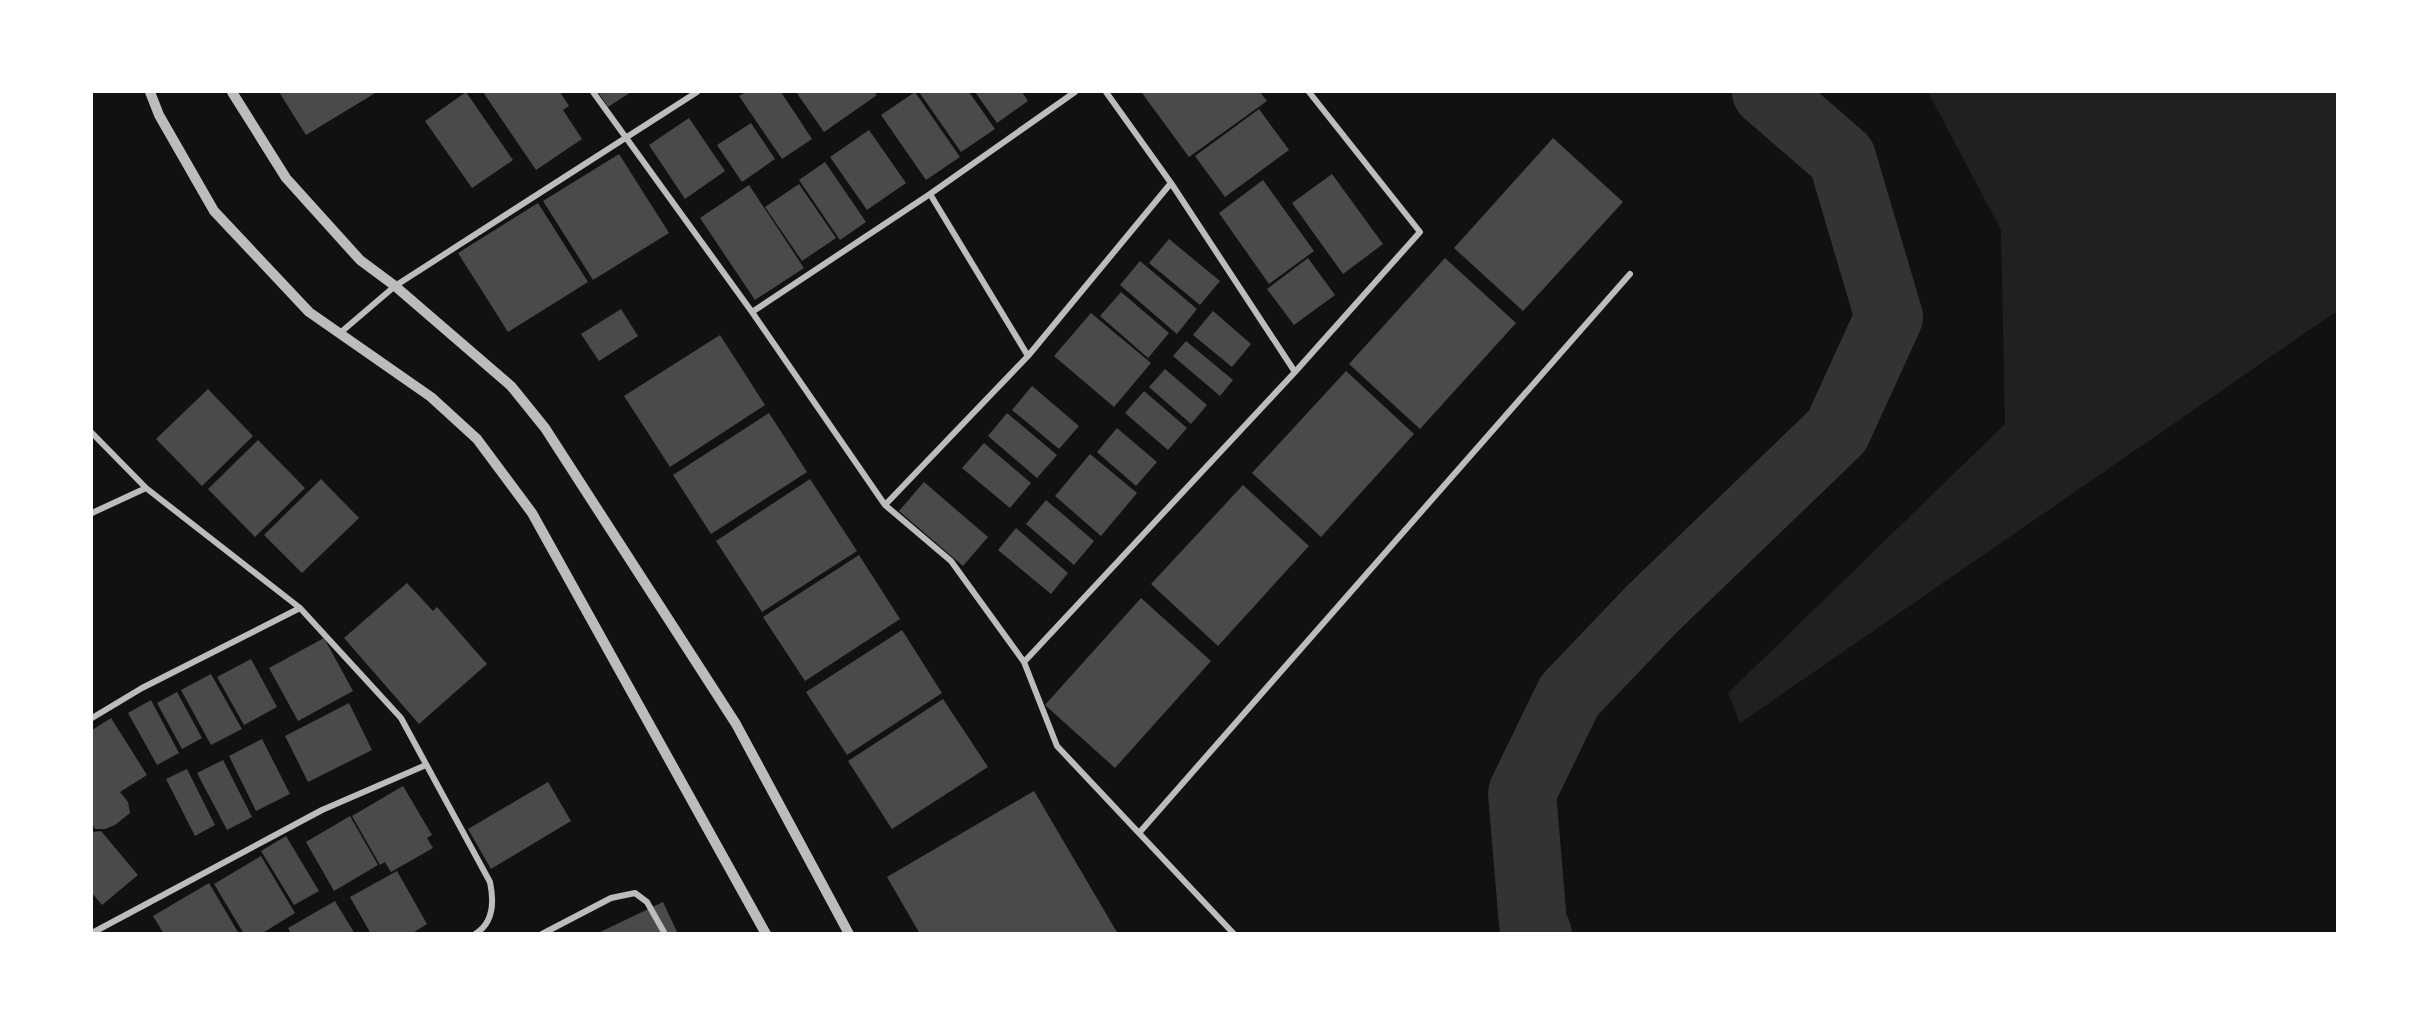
<svg xmlns="http://www.w3.org/2000/svg" width="2429" height="1025" viewBox="0 0 2429 1025" font-family="'IBM Plex Sans',sans-serif">
<style>
.green{fill:#202020}
.lines{fill:none;stroke-linecap:round;stroke-linejoin:round}
.river{stroke:#333;stroke-width:68}
.building{fill:#4a4a4a}
.minor{stroke:#bcbcbc;stroke-width:6}
.tertiary{stroke:#bcbcbc;stroke-width:10}
</style>
<rect width="100%" height="100%" fill="#111"/>
<path class="green" d="M1928 92H2337V311L1740 723 1728 693 2005 424 2001 230Z"/>
<g class="lines">
<path class="river" d="M1538 934 1533 924 1522 793 1569 696 1651 610 1837 431 1889 317 1842 158 1766 92"/>
</g>
<path class="building" d="M279 92H377L306 135Z
M466 92 513 160 472 188 425 121Z
M483 92H560L569 106 563 110 582 139 536 170Z
M598 92H631L608 107Z
M746 92H781L812 139 782 159 739 96Z
M796 92H874L877 95 824 132Z
M915 92 960 157 926 180 881 115Z
M919 92H969L995 129 961 152Z
M975 92H1022L1028 101 997 123Z
M1260 92 1267 101 1189 157 1142 93Z
M1259 109 1289 150 1225 197 1195 156Z
M689 118 725 171 685 199 649 145Z
M751 123 775 159 742 182 717 145Z
M869 130 906 183 867 210 830 157Z
M1553 138 1623 202 1523 311 1454 248Z
M619 154 669 233 593 280 543 201Z
M825 162 866 222 840 240 799 180Z
M1332 174 1383 244 1343 274 1292 203Z
M1263 180 1314 251 1269 284 1219 213Z
M799 184 836 238 802 261 765 207Z
M749 185 804 268 755 300 700 218Z
M538 203 588 282 508 332 458 253Z
M1169 239 1220 281 1200 305 1149 263Z
M1308 258 1335 295 1294 325 1267 289Z
M1445 258 1516 323 1420 429 1349 364Z
M1140 261 1197 309 1177 334 1120 285Z
M1121 292 1169 333 1148 358 1100 316Z
M621 309 638 336 599 361 581 334Z
M1213 311 1251 344 1232 367 1193 335Z
M1091 313 1151 363 1114 407 1054 356Z
M720 335 765 405 670 467 624 396Z
M1186 341 1233 380 1220 396 1173 356Z
M1165 369 1207 405 1191 424 1149 387Z
M1346 371 1414 434 1321 537 1252 473Z
M1032 386 1079 426 1059 449 1012 410Z
M208 389 253 436 202 486 156 439Z
M1144 391 1187 428 1168 450 1125 413Z
M769 413 807 472 711 534 673 475Z
M1007 413 1057 455 1037 478 988 436Z
M1117 428 1157 462 1136 486 1097 452Z
M258 440 305 488 255 537 208 489Z
M984 443 1031 483 1010 508 962 468Z
M1090 454 1137 493 1101 536 1055 496Z
M321 479 359 518 302 573 264 535Z
M810 479 857 551 762 612 716 541Z
M924 482 988 537 963 566 899 511Z
M1243 485 1309 546 1218 646 1151 584Z
M1046 500 1094 541 1074 565 1026 524Z
M1016 528 1068 573 1051 594 998 550Z
M859 555 900 619 805 681 763 617Z
M407 583 433 611 437 607 487 664 419 724 344 638Z
M1141 598 1211 661 1115 768 1045 705Z
M902 630 942 693 847 755 806 692Z
M324 638 353 691 298 721 269 668Z
M251 659 277 707 244 725 217 677Z
M211 674 242 729 211 745 181 690Z
M177 692 202 738 182 749 157 703Z
M943 699 988 767 892 829 848 761Z
M151 700 179 753 157 765 128 713Z
M349 703 372 750 308 782 285 736Z
M111 718 147 775 120 792 128 802 130 813 115 825 105 829H95L92 824V730Z
M262 739 290 794 256 811 229 756Z
M223 760 252 817 227 830 197 773Z
M187 769 215 825 195 836 166 779Z
M548 782 571 821 491 869 468 829Z
M403 786 432 835 427 838 433 848 391 872 385 862 380 865 352 816Z
M1034 791 1118 934H920L887 877Z
M350 816 378 865 334 891 306 842Z
M101 831 138 875 102 905 92 893V832Z
M286 836 319 891 294 905 261 851Z
M261 856 295 913 261 934H244L214 884Z
M397 871 427 924 411 934H371L350 897Z
M209 883 239 934H164L153 916Z
M335 901 355 934H291L288 928Z
M663 902 678 934H596Z"/>
<g class="lines">
<path class="minor" d="M593 92 752 312 885 505 951 561 1024 662 1057 746 1234 934
M1106 92 1171 183 1295 372
M930 194 1028 356
M752 312 930 194 1075 92
M340 333 395 286 697 92
M92 433 146 488 300 608 401 718 490 882C494 901 494 923 475 934
M885 505 1028 356 1171 183
M92 513 146 488
M1024 662 1295 372 1420 232 1309 92
M92 718 142 688 300 608
M1139 833 1630 274
M92 933 322 810 426 765
M542 934 611 898 635 893 647 902 665 934"/>
<path class="tertiary" d="M150 92 159 115 214 211 309 312 431 397 477 439 532 513 766 934
M232 92 286 178 360 260 395 286 511 386 545 428 736 724 849 934"/>
</g>
<rect width="2429" height="1025" fill="none" stroke="#ffffff" stroke-width="186"/>
</svg>
